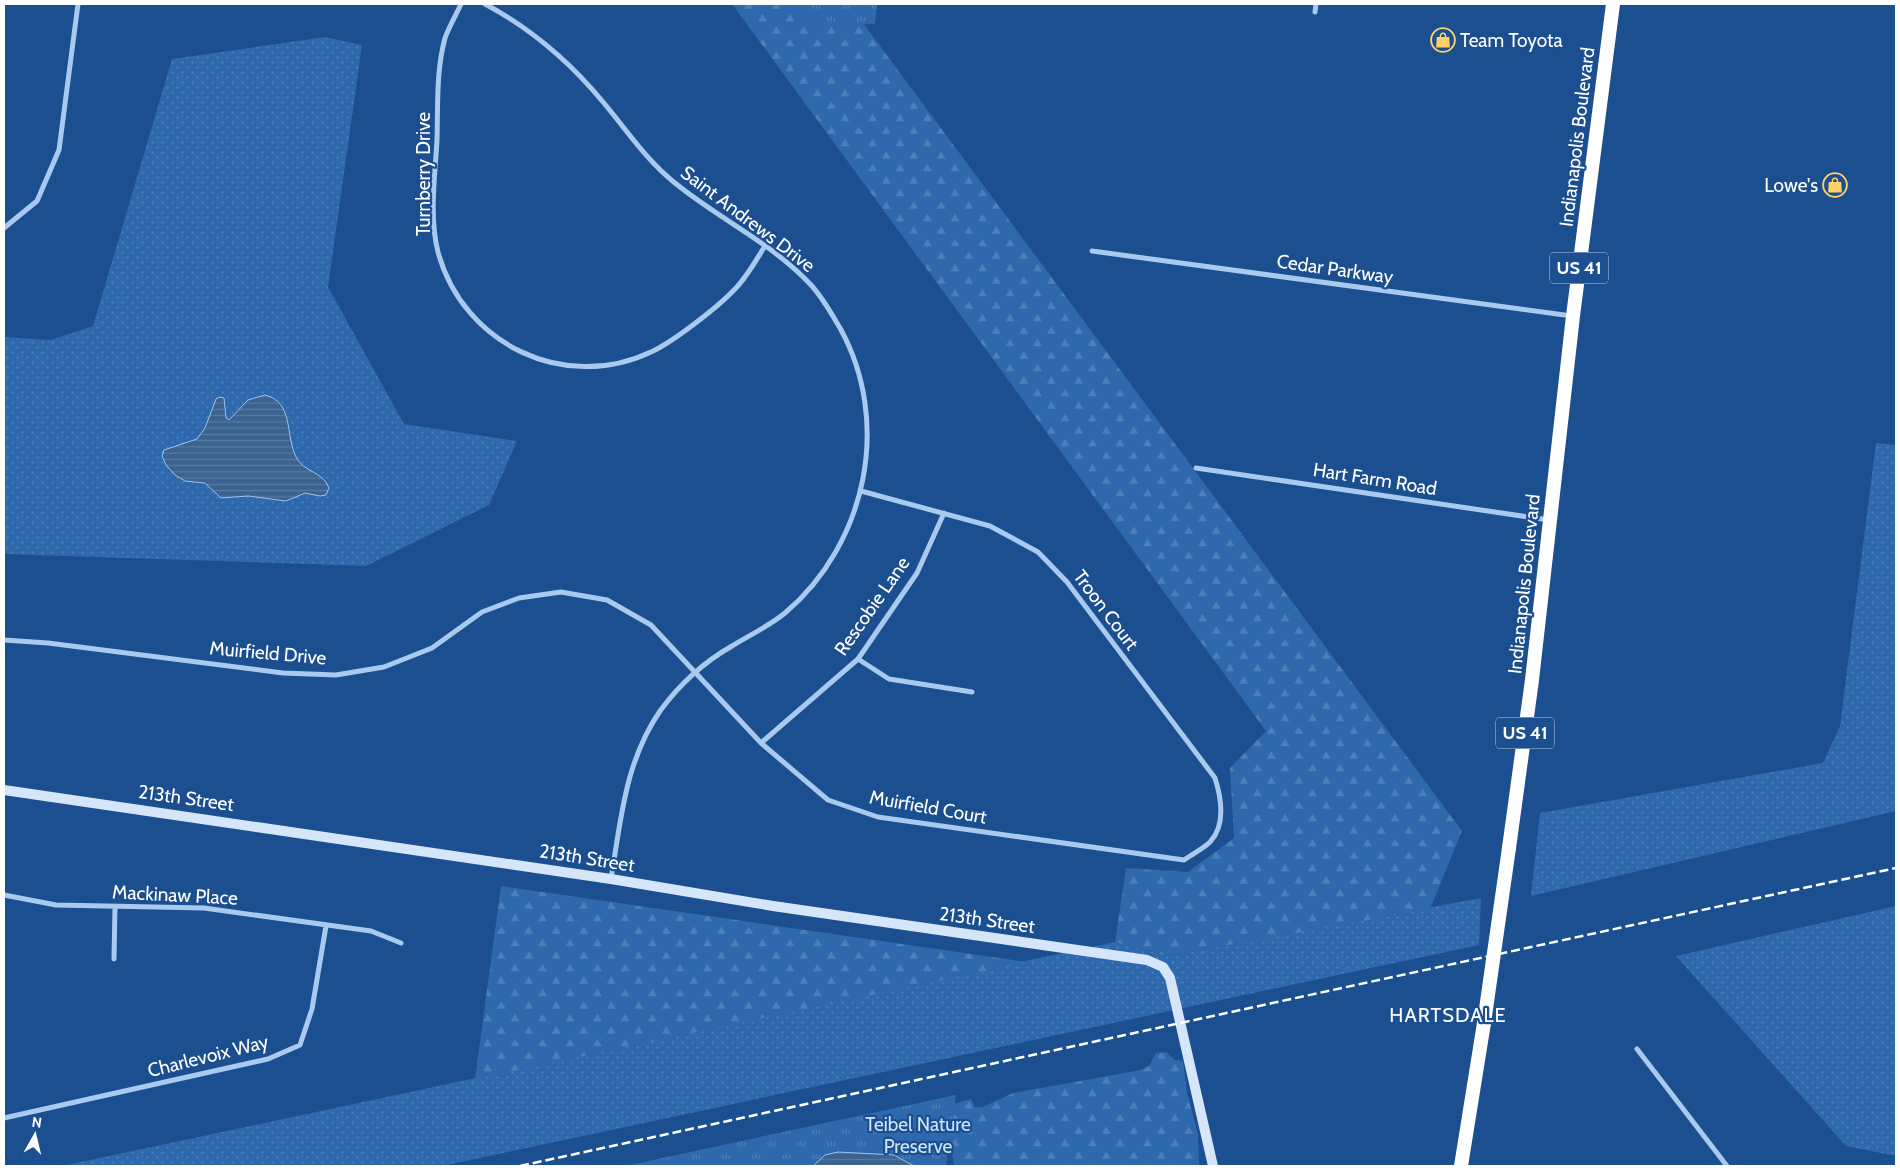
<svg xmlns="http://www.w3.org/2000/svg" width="1900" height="1170" viewBox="0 0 1900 1170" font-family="Cabin,sans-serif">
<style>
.grass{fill:url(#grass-dots)}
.forest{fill:url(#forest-firs)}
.park{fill:url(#park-tufts)}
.water{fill:url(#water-rules);stroke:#9cc4f0}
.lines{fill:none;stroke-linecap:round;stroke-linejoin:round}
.street{stroke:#a9c9ee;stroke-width:5}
.secondary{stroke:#d6e6fa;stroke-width:10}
.highway{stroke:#fff;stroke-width:14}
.rail{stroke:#fff;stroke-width:2.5;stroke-dasharray:9 4;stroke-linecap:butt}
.highway-bridge{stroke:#fff;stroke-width:14}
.labels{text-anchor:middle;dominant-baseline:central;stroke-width:4.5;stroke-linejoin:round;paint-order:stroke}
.shield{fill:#1b4f8f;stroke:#bbcadd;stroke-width:1}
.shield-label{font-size:18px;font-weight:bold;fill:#fff}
.poi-label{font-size:19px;fill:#fff;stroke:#1b4f8f;text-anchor:start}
.street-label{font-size:19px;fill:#fff;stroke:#1b4f8f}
.park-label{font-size:19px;fill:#cfe3fa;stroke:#1b4f8f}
.neighbourhood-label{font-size:20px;letter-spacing:1px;fill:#fff;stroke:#1b4f8f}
</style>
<defs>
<pattern id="grass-dots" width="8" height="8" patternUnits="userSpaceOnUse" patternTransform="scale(1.25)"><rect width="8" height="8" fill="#2e69ad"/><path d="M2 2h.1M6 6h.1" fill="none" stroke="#4d80b9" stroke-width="1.8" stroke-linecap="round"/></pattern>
<pattern id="forest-firs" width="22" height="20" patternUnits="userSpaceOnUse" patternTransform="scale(1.25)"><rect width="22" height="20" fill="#2e69ad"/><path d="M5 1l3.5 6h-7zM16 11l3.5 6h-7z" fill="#4d80b9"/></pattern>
<pattern id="park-tufts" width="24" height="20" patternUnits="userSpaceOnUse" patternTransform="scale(1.25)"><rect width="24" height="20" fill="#2e69ad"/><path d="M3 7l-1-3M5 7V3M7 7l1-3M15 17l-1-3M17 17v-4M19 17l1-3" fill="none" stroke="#4d80b9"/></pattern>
<pattern id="water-rules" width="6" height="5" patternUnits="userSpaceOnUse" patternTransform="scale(1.25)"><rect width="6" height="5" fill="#3c6290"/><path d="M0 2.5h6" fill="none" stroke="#597aa1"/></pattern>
</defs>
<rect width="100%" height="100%" fill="#1b4f8f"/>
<path class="grass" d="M325 37 362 45 328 287 404 424 517 441 489 505 366 566 4 554V337L51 340 93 326 172 59Z
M1876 443 1896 445V811L1531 896 1540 813 1823 763 1840 726Z
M1481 898 1479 945 442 1166H62L1115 942 1167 956Z
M1896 906V1156L1846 1146 1676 956Z"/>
<path class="forest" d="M732 4H796L812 25 863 23 1462 831 1430 909 1167 956 1115 942 1126 868 1188 872 1234 838 1230 768 1266 731Z
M501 886 1027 962 475 1079Z
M1166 1052 1175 1060 1183 1061 1187 1093 1198 1134 1199 1166H954L948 1125 920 1113 971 1099 975 1107H983L1013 1093 1141 1070 1149 1066 1156 1053Z"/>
<path class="park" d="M796 4H877L875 24 812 25Z
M956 1095 946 1166H625Z"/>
<path class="water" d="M265 395C294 402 285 435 296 457 303 472 324 472 329 488L326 495 320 496 305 493 286 501 248 496 221 498 205 483 185 481 175 475 166 465 162 456 164 450 197 439 205 428 216 399 220 397 224 398 226 418 229 420 248 400Z
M838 1152 894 1155 914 1166H813L825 1155Z"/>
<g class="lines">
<path class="street" d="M461 4C456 15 449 27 445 38 436 71 438 106 437 140 435 176 429 217 438 252 463 344 564 393 651 352 673 342 718 307 735 289 747 277 756 260 765 246
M485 4C530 28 570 62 603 102 626 129 646 160 675 183 719 219 772 243 811 285 823 298 831 313 840 328 892 422 867 543 785 613 769 626 750 635 732 646 704 662 679 685 660 711 625 762 621 819 611 879
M1315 12 1316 4
M4 228 37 201 59 150 78 4
M1092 251 1572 316
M1196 468 1549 520
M4 640 48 643 283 673 336 675 384 667 432 648 482 612 519 598 561 592 607 600 651 625 761 743 828 800 878 817 1184 860C1192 854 1203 849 1210 842 1226 825 1221 797 1215 778L1067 582 1038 552 990 526 861 491
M858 659 889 679 972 692
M761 743 858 659 917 573 944 513
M4 895 56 905 204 908 371 931 401 943
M114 959 115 906
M1637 1049 1727 1166
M4 1118 268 1059 300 1045 312 1009 326 926"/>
<path class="secondary" d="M4 790 611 879 773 906 1147 960 1163 967 1170 978 1213 1166"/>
<path class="highway" d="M1509 848 1532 680 1573 316 1613 4
M1461 1166 1484 1023"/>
<path class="rail" d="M520 1166 1896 868"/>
<path class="highway-bridge" d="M1484 1023 1509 848"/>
</g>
<defs>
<g id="shop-ring" transform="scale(1.25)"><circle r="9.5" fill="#1b4f8f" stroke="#ffd166" stroke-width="1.5"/><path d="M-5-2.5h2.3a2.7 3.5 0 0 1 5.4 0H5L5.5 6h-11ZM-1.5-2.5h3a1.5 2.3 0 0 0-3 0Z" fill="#ffd166"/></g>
</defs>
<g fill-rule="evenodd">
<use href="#shop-ring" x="1443" y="40"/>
<use href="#shop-ring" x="1835" y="185"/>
</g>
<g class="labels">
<g class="shield">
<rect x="1550" y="252.5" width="58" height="31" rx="4"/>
<rect x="1496" y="717.5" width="58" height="31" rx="4"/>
</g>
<g class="shield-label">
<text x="1579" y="268">US 41</text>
<text x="1525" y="733">US 41</text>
</g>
<g class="poi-label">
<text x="1460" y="40">Team Toyota</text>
<text x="1818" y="185" text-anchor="end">Lowe's</text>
</g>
<g class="street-label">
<text transform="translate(1577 137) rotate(-83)">Indianapolis Boulevard</text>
<text transform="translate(423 174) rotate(-90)">Turnberry Drive</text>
<text transform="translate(748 219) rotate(37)">Saint Andrews Drive</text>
<text transform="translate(1335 269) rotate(8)">Cedar Parkway</text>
<text transform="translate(1375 479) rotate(9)">Hart Farm Road</text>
<text transform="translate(1524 584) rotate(-84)">Indianapolis Boulevard</text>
<text transform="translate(872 606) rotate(-55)">Rescobie Lane</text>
<text transform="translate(1106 610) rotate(53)">Troon Court</text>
<text transform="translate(268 653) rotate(5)">Muirfield Drive</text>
<text transform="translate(186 798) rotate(8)">213th Street</text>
<text transform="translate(928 807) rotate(10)">Muirfield Court</text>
<text transform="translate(587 858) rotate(9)">213th Street</text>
<text transform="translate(175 895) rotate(3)">Mackinaw Place</text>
<text transform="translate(987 920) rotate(8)">213th Street</text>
<text transform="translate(208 1056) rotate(-14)">Charlevoix Way</text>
</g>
<g class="park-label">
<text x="918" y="1124">Teibel Nature<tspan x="918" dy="22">Preserve</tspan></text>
</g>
<g class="neighbourhood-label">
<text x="1448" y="1015">HARTSDALE</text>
</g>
</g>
<rect width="1900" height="1170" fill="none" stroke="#ffffff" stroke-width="10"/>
<g transform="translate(35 1135) rotate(8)" stroke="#1b4f8f" stroke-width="4" paint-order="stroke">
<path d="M0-4L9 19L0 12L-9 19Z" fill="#ffffff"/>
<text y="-8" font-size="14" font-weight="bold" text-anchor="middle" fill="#ffffff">N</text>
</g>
</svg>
